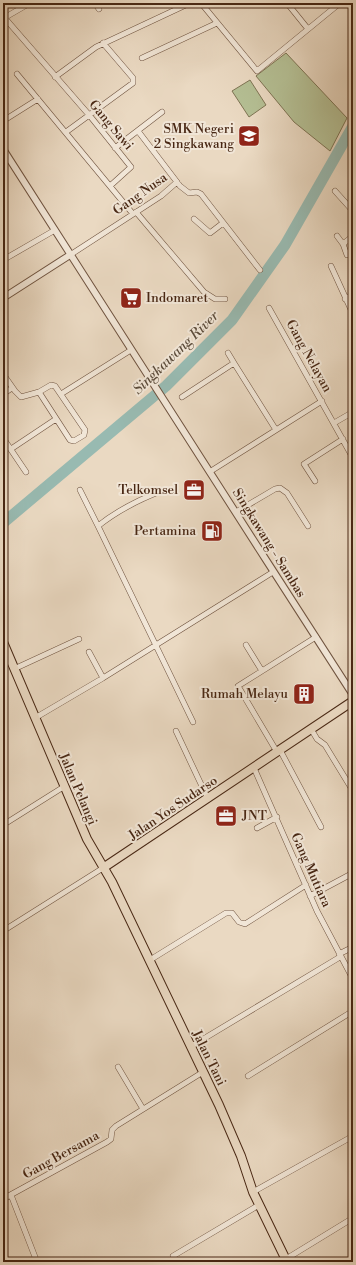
<svg xmlns="http://www.w3.org/2000/svg" width="356" height="1265" viewBox="0 0 356 1265" font-family="'Libre Bodoni',serif">
<style>
.green{fill:#b5c095;stroke:#7e7454}
.lines{fill:none;stroke-linecap:round;stroke-linejoin:round}
.river{stroke:#98bab1;stroke-width:11}
.minor-casing{stroke:#705440;stroke-width:6}
.tertiary-casing{stroke:#705440;stroke-width:8}
.primary-casing{stroke:#482714;stroke-width:10}
.trunk-casing{stroke:#482714;stroke-width:10}
.minor{stroke:#f1e6d7;stroke-width:5}
.tertiary{stroke:#f1e6d7;stroke-width:6}
.primary{stroke:#ead9c2;stroke-width:8}
.trunk{stroke:#ead9c2;stroke-width:8}
.labels{text-anchor:middle;dominant-baseline:central;stroke-width:4;stroke-linejoin:round;paint-order:stroke}
.street-label{font-size:13px;fill:#482714;stroke:#f1e6d7}
.poi-label{font-size:13px;fill:#482714;stroke:#f1e6d7;text-anchor:end}
.water-label{font-size:14px;font-style:italic;fill:#5c4c3b;stroke:#f1e6d7}
</style>
<rect width="100%" height="100%" fill="#ead9c2"/>
<filter id="stains"><feTurbulence type="fractalNoise" baseFrequency=".005" numOctaves="4"/><feColorMatrix values="0 0 0 0 .2 0 0 0 0 .09 0 0 0 0 .02 0 0 0 .5 -.17"/></filter>
<radialGradient id="worn" r=".72"><stop offset=".6" stop-color="#630" stop-opacity="0"/><stop offset="1" stop-color="#630" stop-opacity=".3"/></radialGradient>
<path class="green" d="M286 53 347 118 330 151 294 122 256 76Z
M250 80 266 105 249 117 232 91Z"/>
<g class="lines">
<path class="river" d="M3 523 166 386 232 320 285 245 353 126"/>
<g class="minor-casing">
<path id="minor" d="M95 3 99 9
M201 3 257 71 340 3
M287 3 308 29
M3 16 90 116 131 167 110 186
M4 18 30 3
M142 58 217 23
M17 74 133 214
M55 77 96 47 190 3
M3 121 38 99
M138 131 180 186 189 193 197 192 201 194 260 270
M66 132 133 83V78L103 43
M115 148 162 112
M335 191 353 211
M136 212 204 292 215 299H225
M194 219 210 233 223 223
M337 236 343 244
M70 255 161 196 177 182
M347 255 343 244 353 236
M3 260 55 230
M331 266 353 314
M345 299 353 294
M269 308 353 458
M228 353 234 363
M3 374 15 391 21 397 39 392 70 440 74 441 84 435 85 430 55 386 51 385 39 392
M3 394 12 388
M61 394 131 350
M182 397 234 363 276 430
M334 423 353 412
M3 438 26 472
M11 449 56 419
M211 471 322 401
M315 481 304 464 343 439
M80 490 98 526
M164 490C140 499 118 510 98 526L193 722
M236 512 275 489 280 488 287 493 308 526
M246 645 262 671
M89 652 103 678
M14 669 79 639
M35 718 103 678 273 572
M311 729 317 739 325 745 353 791
M176 731 208 799
M280 750 321 827
M277 752 238 686 316 637
M254 768 317 911 353 979
M3 825 65 786
M257 828 277 817
M310 896 353 873
M3 931 103 868
M339 954 353 947
M150 960 226 913H232L239 922 245 924 306 885
M190 1047 340 957
M118 1067 143 1109
M248 1076 353 1011
M253 1192 353 1136
M11 1195 37 1262
M3 1199 107 1142 111 1139 112 1130 116 1126 203 1072
M173 1256 259 1205
M286 1259 353 1218"/>
</g>
<g class="tertiary-casing">
<path id="tertiary" d="M3 149C118 331 236 513 353 695
M3 298 70 255"/>
</g>
<g class="primary-casing">
<path id="primary" d="M103 868 353 701"/>
</g>
<g class="trunk-casing">
<path id="trunk" d="M3 642 87 839 112 882 219 1105 241 1156 253 1192 287 1262"/>
</g>
<use href="#minor" class="minor"/>
<use href="#tertiary" class="tertiary"/>
<use href="#primary" class="primary"/>
<use href="#trunk" class="trunk"/>
</g>
<defs>
<g id="school-square" transform="scale(1.15)"><rect x="-9" y="-9" width="18" height="18" rx="4" fill="#8f2418" stroke="#f1e6d7"/><path d="M0-5L7-2L0 1L-7-2ZM-4 1L0 2.5L4 1V4Q0 6-4 4Z" fill="#fff"/></g>
<g id="supermarket-square" transform="scale(1.15)"><rect x="-9" y="-9" width="18" height="18" rx="4" fill="#8f2418" stroke="#f1e6d7"/><path d="M-6-5.5h2.5l.6 2H6L4.5 2H-2.5L-4.4-4H-6ZM-1.5 3.2a1.3 1.3 0 1 0 .1 0ZM3 3.2a1.3 1.3 0 1 0 .1 0Z" fill="#fff"/></g>
<g id="office-square" transform="scale(1.15)"><rect x="-9" y="-9" width="18" height="18" rx="4" fill="#8f2418" stroke="#f1e6d7"/><path d="M-6-3h4V-5.5h4V-3h4V5H-6ZM-1-4.5V-3h2v-1.5ZM-6 0V1H6V0Z" fill="#fff"/></g>
<g id="fuel-square" transform="scale(1.15)"><rect x="-9" y="-9" width="18" height="18" rx="4" fill="#8f2418" stroke="#f1e6d7"/><path d="M-5.5-6h7V0h2V4h1.3V-2.5L3-4.5l.8-.8L6-3V5H2.5V1h-1V6h-7ZM-4.2-4.7v3.2H.2V-4.7Z" fill="#fff"/></g>
<g id="building-square" transform="scale(1.15)"><rect x="-9" y="-9" width="18" height="18" rx="4" fill="#8f2418" stroke="#f1e6d7"/><path d="M-4-6H4V6H1V3H-1V6H-4ZM-2.5-4.3h1.7v1.8h-1.7ZM.8-4.3h1.7v1.8H.8ZM-2.5-1h1.7V.8h-1.7ZM.8-1h1.7V.8H.8Z" fill="#fff"/></g>
</defs>
<g fill-rule="evenodd">
<use href="#school-square" x="249" y="136"/>
<use href="#supermarket-square" x="131" y="298"/>
<use href="#office-square" x="194" y="490"/>
<use href="#fuel-square" x="212" y="531"/>
<use href="#building-square" x="304" y="694"/>
<use href="#office-square" x="226" y="816"/>
</g>
<g class="labels">
<g class="street-label">
<text transform="translate(111 125) rotate(50)">Gang Sawi</text>
<text transform="translate(140 194) rotate(-35)">Gang Nusa</text>
<text transform="translate(309 356) rotate(61)">Gang Nelayan</text>
<text transform="translate(269 543) rotate(58)">Singkawang - Sambas</text>
<text transform="translate(78 789) rotate(67)">Jalan Pelangi</text>
<text transform="translate(173 808) rotate(-34)">Jalan Yos Sudarso</text>
<text transform="translate(311 870) rotate(66)">Gang Mutiara</text>
<text transform="translate(209 1058) rotate(64)">Jalan Tani</text>
<text transform="translate(61 1155) rotate(-29)">Gang Bersama</text>
</g>
<g class="poi-label">
<text x="234" y="129">SMK Negeri<tspan x="234" dy="15">2 Singkawang</tspan></text>
<text x="146" y="298" text-anchor="start">Indomaret</text>
<text x="178" y="490">Telkomsel</text>
<text x="196" y="531">Pertamina</text>
<text x="288" y="694">Rumah Melayu</text>
<text x="242" y="816" text-anchor="start">JNT</text>
</g>
<g class="water-label">
<text transform="translate(176 353) rotate(-44)">Singkawang River</text>
</g>
</g>
<rect width="356" height="1265" fill="none" stroke="#ead9c2" stroke-width="16"/>
<rect x="4" y="4" width="348" height="1257" fill="none" stroke="#482714" stroke-width="2"/>
<rect x="8" y="8" width="340" height="1249" fill="none" stroke="#482714"/>
<rect width="100%" height="100%" filter="url(#stains)"/>
<rect width="100%" height="100%" fill="url(#worn)"/>
</svg>
